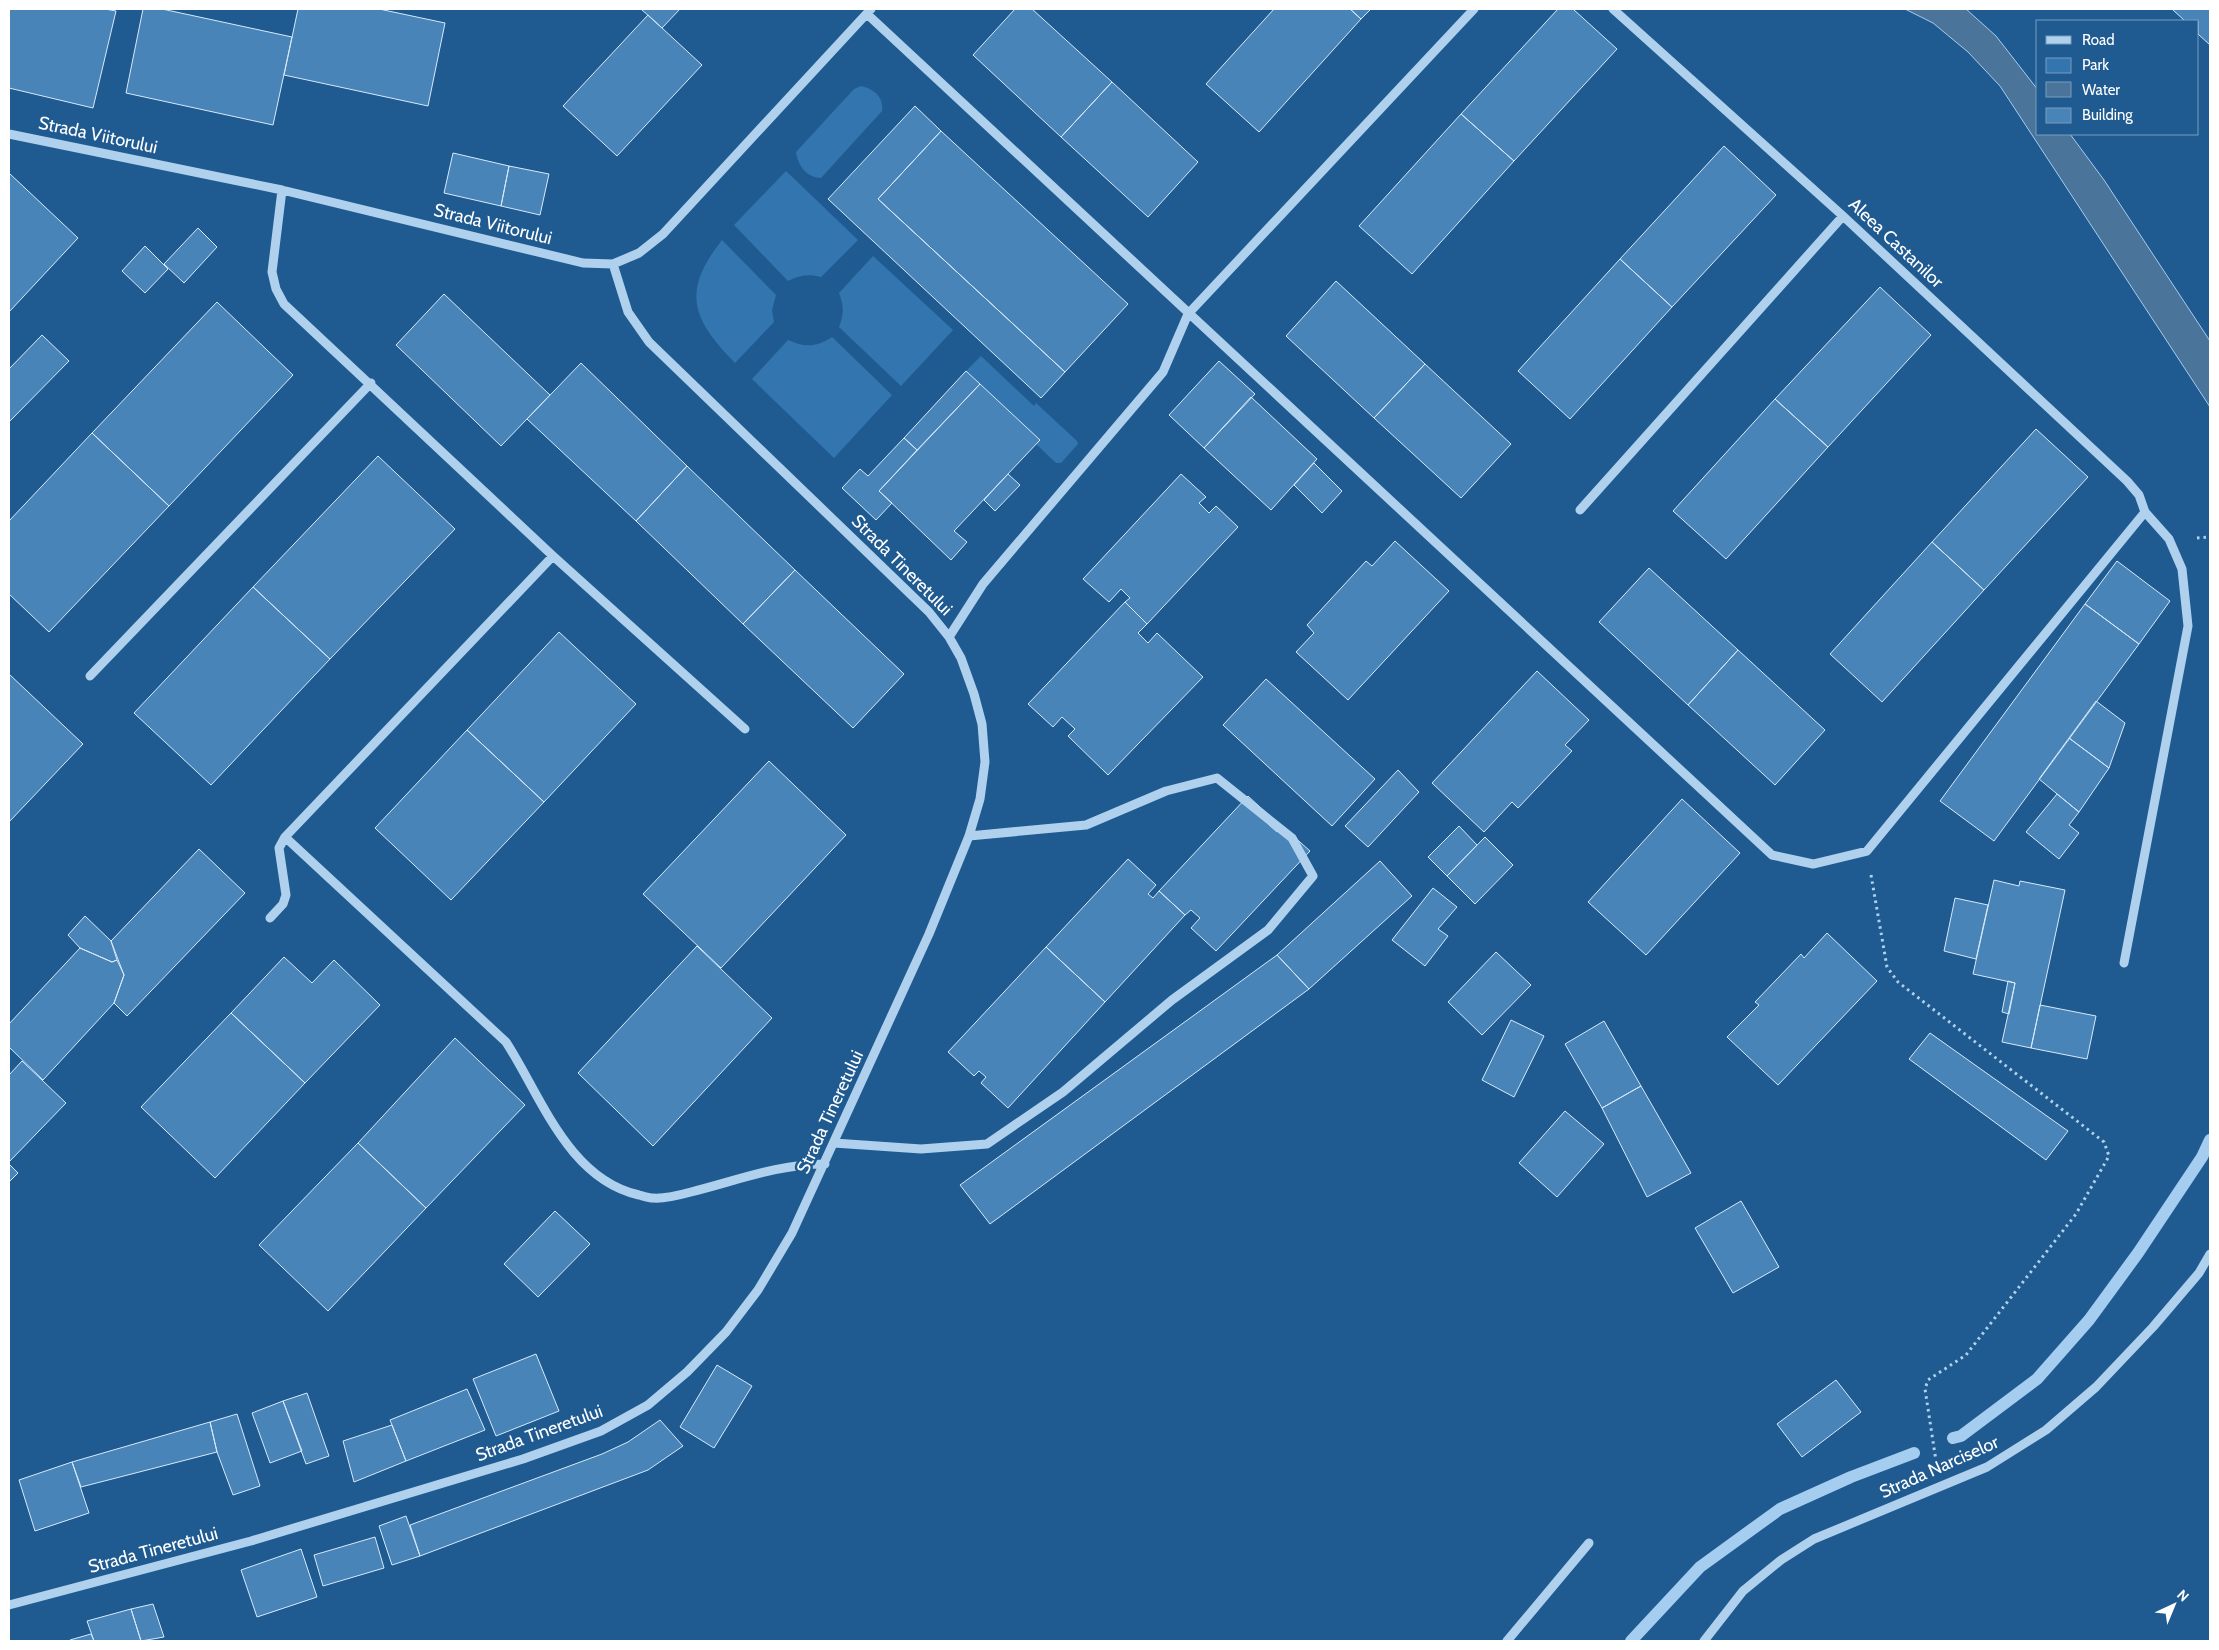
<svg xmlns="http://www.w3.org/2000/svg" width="2219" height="1650" viewBox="0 0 2219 1650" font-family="Cabin,sans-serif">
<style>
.green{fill:#3375af}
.water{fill:#4b749a;stroke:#a4cdef}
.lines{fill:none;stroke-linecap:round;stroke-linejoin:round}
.stream{stroke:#a4cdef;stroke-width:12}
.building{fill:#4884b8;stroke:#d6e9fa}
.path{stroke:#b0d1ed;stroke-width:3;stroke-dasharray:2.5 4;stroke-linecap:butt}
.minor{stroke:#b0d1ed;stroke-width:9}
.labels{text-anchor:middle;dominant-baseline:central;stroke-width:5;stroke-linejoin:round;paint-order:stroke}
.street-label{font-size:18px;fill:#fff;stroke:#1f5b91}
</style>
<rect width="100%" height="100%" fill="#1f5b91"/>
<path class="green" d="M861 86C874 89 884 97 882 111L821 178C806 177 798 166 796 152L854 89Z
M786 171 858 240 821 277C808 274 800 275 788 281L734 225Z
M722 240 776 295 772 310 774 322 735 363C692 319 681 292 722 240Z
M873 256 953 330 901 386 839 327C844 314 844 306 839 293Z
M832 337 892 395 834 458 752 379 788 340C805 348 817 347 832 337Z
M981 356 1034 406 1036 403 1077 441 1078 444 1061 463H1056L1036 444 1039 440 966 371Z"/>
<path class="water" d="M1905 9H1966L1996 36 2038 90V134H2070L2104 180 2210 341V407L2000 86 1968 52 1933 23Z"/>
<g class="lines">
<path class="stream" d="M1953 1438 1961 1436 2037 1379 2089 1320 2138 1253 2202 1157 2210 1140
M1631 1641 1700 1567 1780 1509 1851 1477 1914 1453"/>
</g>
<path class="building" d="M9 9H105L116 11 93 108 9 88Z
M143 9H162L292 37 273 125 126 93Z
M298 9H379L445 23 428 106 284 75Z
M641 9H680L662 28Z
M1015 9H1032L1112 82 1061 137 973 55Z
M1274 9H1350L1361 19 1259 132 1206 84Z
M1350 9H1371L1361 19Z
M1558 9H1573L1617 49 1514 161 1461 114Z
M2172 9H2210V45L2198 34V21H2185Z
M648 15 702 65 617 156 563 106Z
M1112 82 1198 162 1148 217 1061 137Z
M915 106 941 131 878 199 1065 372 1041 398 828 199Z
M1461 114 1514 161 1412 274 1359 226Z
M941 131 1128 304 1065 372 878 199Z
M1724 146 1776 195 1672 307 1620 259Z
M453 153 509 166 501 206 444 193Z
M509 166 549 174 540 215 501 206Z
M9 173 78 238 9 312Z
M198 228 217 247 184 283 164 264Z
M145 246 168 269 145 293 122 271Z
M1620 259 1672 307 1570 419 1518 371Z
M1336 281 1425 364 1374 418 1286 336Z
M1880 287 1931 335 1828 447 1775 399Z
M444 294 550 395 501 446 396 345Z
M217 302 293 375 169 506 92 433Z
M42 335 69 361 9 422V369Z
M1219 361 1255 394 1204 448 1169 415Z
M581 363 687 466 636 521 527 419Z
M1425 364 1511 444 1461 498 1374 418Z
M966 371 980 384 917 450 904 438Z
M980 384 1040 440 954 531 967 542 951 560 879 491Z
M1251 397 1317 459 1271 510 1204 448Z
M1775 399 1828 447 1726 559 1673 511Z
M2036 429 2088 477 1984 590 1932 542Z
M92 433 169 506 49 632 9 594V521Z
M904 438 917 450 879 491 892 503 876 520 842 488 860 469 868 476Z
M378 456 455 529 330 659 253 587Z
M1314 463 1342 491 1322 513 1294 485Z
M687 466 795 570 743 624 636 521Z
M1008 474 1020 485 995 511 984 500Z
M1181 474 1206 497 1199 503 1209 513 1216 506 1238 527 1147 624 1125 602 1130 598 1121 589 1109 602 1083 579Z
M1395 541 1449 591 1348 700 1296 652 1314 633 1307 625 1366 561 1372 566Z
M1932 542 1984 590 1882 702 1830 654Z
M2117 561 2170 601 2139 644 2085 604Z
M1649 568 1738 650 1688 705 1599 622Z
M795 570 904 674 853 728 743 624Z
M253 587 330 659 211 785 134 713Z
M1125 602 1147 624 1138 633 1148 643 1157 633 1203 677 1108 775 1068 736 1075 729 1062 717 1053 727 1028 704Z
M2085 604 2139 644 1994 841 1940 801Z
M559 632 636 704 544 802 467 730Z
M1738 650 1825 730 1775 785 1688 705Z
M1537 671 1589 720 1565 745 1572 751 1518 808 1512 802 1484 832 1432 783Z
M9 674 83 744 9 822Z
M1266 679 1375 779 1332 826 1223 725Z
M2096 701 2125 723 2109 768 2069 738Z
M467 730 544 802 451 900 375 828Z
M2069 738 2109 768 2079 812 2039 779Z
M769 761 846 835 721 968 643 894Z
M1398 770 1419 792 1368 847 1345 826Z
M2057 794 2079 812 2069 825 2079 833 2059 859 2026 832Z
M1248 796 1273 819 1268 824 1277 832 1282 826 1310 851 1216 951 1191 928 1200 918 1191 910 1185 915 1159 891Z
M1682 799 1740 853 1646 955 1588 902Z
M1459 826 1477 845 1447 876 1428 857Z
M1485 837 1513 865 1475 904 1447 876Z
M199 849 245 893 127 1016 114 1003 124 975 111 941Z
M1128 859 1156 885 1148 894 1153 898 1159 891 1185 915 1105 1002 1046 947Z
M1380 861 1412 896 1309 989 1277 955Z
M1994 880 2019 886 2020 881 2065 890 2031 1048 2002 1042 2015 983 1973 974Z
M1433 888 1457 907 1438 929 1448 936 1425 966 1392 940Z
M1955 898 1988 905 1976 959 1944 951Z
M85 916 111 941 117 960 112 962 80 948 68 935Z
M1827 933 1877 981 1778 1085 1727 1037 1759 1005 1755 1002 1801 954 1804 958Z
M697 946 772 1018 653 1146 578 1073Z
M1046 947 1105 1002 1008 1108 981 1083 986 1077 979 1071 974 1076 948 1052Z
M80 948 112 962 117 960 124 975 114 1003 43 1080 9 1047V1024Z
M1496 952 1531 985 1482 1035 1448 1002Z
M1277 955 1309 989 990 1224 960 1185Z
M284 957 312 983 334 960 380 1005 305 1083 231 1013Z
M2008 981 2015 983 2009 1014 2002 1012Z
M2040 1005 2096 1016 2087 1059 2031 1048Z
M231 1013 305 1083 215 1178 141 1107Z
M1511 1020 1544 1036 1514 1097 1482 1080Z
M1604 1021 1641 1086 1602 1108 1565 1044Z
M1930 1033 2068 1131 2046 1160 1909 1059Z
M455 1038 525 1105 426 1208 358 1143Z
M22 1061 66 1103 9 1162V1075Z
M1641 1086 1691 1173 1647 1197 1602 1108Z
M1565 1111 1604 1144 1557 1197 1519 1163Z
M358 1143 426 1208 328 1311 259 1245Z
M9 1164 18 1173 9 1182Z
M1741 1201 1779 1267 1733 1293 1695 1228Z
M555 1211 590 1244 538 1297 504 1264Z
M536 1354 559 1411 496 1436 473 1379Z
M717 1365 752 1386 714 1448 680 1427Z
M1836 1380 1861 1412 1802 1457 1777 1424Z
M467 1389 485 1430 406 1461 390 1420Z
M307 1393 329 1456 306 1464 283 1401Z
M283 1401 302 1451 270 1463 252 1413Z
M237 1414 260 1486 233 1495 217 1452 210 1422Z
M660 1420 683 1446 648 1470 420 1556 410 1525 602 1454 628 1442Z
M210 1422 217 1452 81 1487 72 1462Z
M392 1425 406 1461 354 1482 343 1441Z
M72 1462 89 1513 35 1531 19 1480Z
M406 1516 420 1556 392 1565 379 1526Z
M375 1537 384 1568 323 1586 314 1555Z
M301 1549 317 1597 257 1617 241 1570Z
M153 1604 164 1637 141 1641 131 1609Z
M131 1609 141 1641H94L87 1621Z
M91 1634 94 1641H70V1640Z"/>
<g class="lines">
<path class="path" d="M2197 538 2210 537
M1871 875 1887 967 1898 982 2104 1142 2109 1156 2076 1214 1966 1355 1928 1380 1925 1389 1936 1461"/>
<path class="minor" d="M1613 9 1843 216 2127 481 2139 495 2145 512 2169 539 2182 569 2188 626 2124 963
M867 14 1772 855 1813 864 1867 851 2145 512
M9 134 282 190 583 263 613 264 639 253 663 234 871 9
M282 190 272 272 276 289 284 304 553 556 745 729
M1580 510 1843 216
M949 637 983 584 1163 372 1188 314 1474 9
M90 676 371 383
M285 837 506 1042C541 1096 568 1179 639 1195 643 1196 649 1198 653 1198 665 1199 680 1195 691 1192 736 1181 778 1164 825 1164
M270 918 283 904 286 895 279 848 285 837 553 556
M834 1143 921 1149 987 1144 1063 1092 1172 1000 1268 930 1313 876 1292 838 1217 778 1166 791 1086 825 969 836
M9 1605 251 1541 523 1459 601 1431 648 1405 687 1372 726 1332 758 1290 792 1233 929 934 969 836 980 799 985 762 982 724 974 694 961 658 949 637 929 612 649 342 628 312 613 264
M1507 1641 1589 1543
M1704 1641 1743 1591 1781 1560 1814 1539 1987 1467 2046 1430 2096 1387 2153 1327 2199 1273 2210 1254"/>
</g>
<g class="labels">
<g class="street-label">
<text transform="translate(98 135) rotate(12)">Strada Viitorului</text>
<text transform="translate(493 224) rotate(14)">Strada Viitorului</text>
<text transform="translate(1896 243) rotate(43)">Aleea Castanilor</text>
<text transform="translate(902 565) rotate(45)">Strada Tineretului</text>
<text transform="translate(830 1112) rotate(-65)">Strada Tineretului</text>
<text transform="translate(539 1433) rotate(-20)">Strada Tineretului</text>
<text transform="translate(1939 1467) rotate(-24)">Strada Narciselor</text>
<text transform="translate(153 1550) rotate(-15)">Strada Tineretului</text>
</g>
</g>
<rect width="2219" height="1650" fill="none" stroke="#ffffff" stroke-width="20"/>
<rect x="2036" y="20" width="162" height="115" fill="#1f5b91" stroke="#799dbd"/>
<rect x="2046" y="36" width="25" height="8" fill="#b0d1ed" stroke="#799dbd"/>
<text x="2082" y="45" font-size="15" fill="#ffffff">Road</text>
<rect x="2046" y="58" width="25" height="15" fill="#3375af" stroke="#799dbd"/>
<text x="2082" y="70" font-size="15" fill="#ffffff">Park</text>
<rect x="2046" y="82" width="25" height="15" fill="#4b749a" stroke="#799dbd"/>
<text x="2082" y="95" font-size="15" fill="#ffffff">Water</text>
<rect x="2046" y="108" width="25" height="15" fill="#4884b8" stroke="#799dbd"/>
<text x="2082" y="120" font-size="15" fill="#ffffff">Building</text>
<g transform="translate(2174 1605) rotate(44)" stroke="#1f5b91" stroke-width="4" paint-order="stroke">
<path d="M0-4L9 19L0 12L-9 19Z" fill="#ffffff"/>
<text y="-8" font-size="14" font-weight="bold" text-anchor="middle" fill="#ffffff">N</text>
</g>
</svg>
